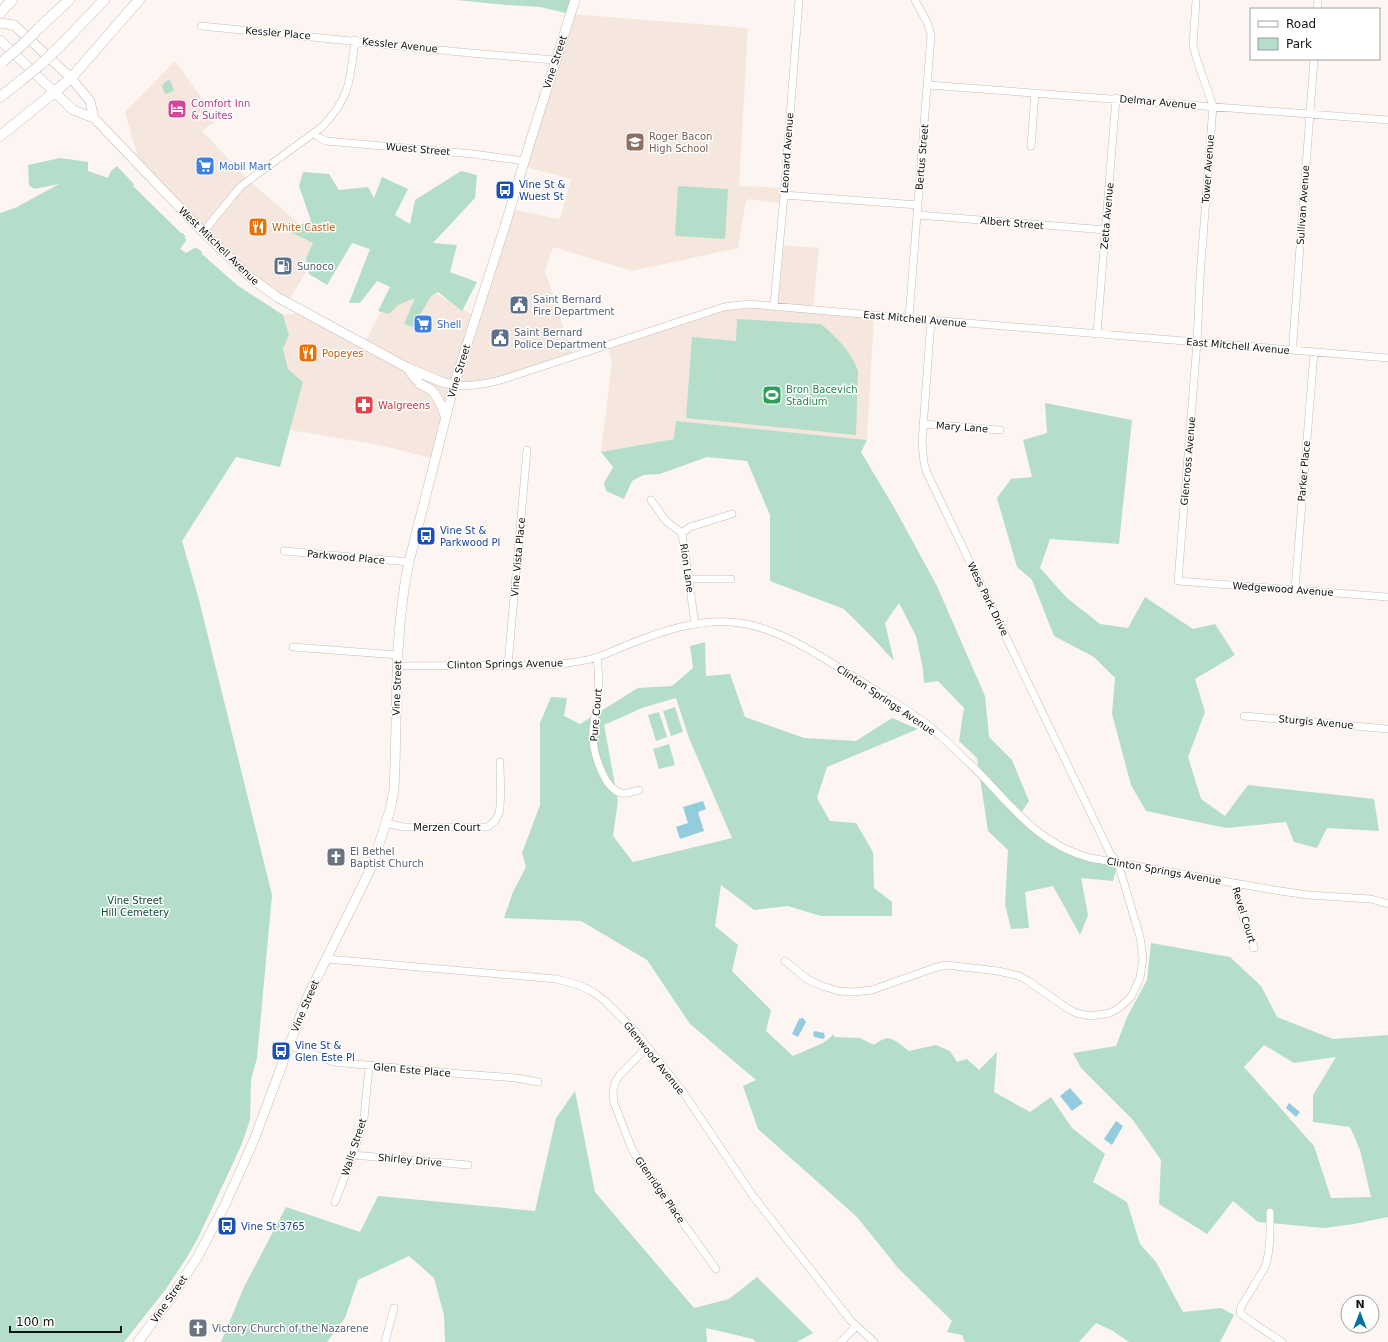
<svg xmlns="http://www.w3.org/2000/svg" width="1388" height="1342" viewBox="0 0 1388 1342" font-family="'DejaVu Sans',sans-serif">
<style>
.built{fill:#f5e7de}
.green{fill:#b4dec9;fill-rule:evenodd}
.water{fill:#92ccdd}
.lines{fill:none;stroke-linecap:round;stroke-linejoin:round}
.minor-casing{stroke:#c5bdb9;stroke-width:8}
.major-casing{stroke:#c5bdb9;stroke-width:10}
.highway-casing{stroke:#c5bdb9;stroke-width:11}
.minor{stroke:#fff;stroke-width:7}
.major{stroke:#fff;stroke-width:9}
.highway{stroke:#fff;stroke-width:10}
.highway-bridge-casing{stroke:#c5bdb9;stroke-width:11;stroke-linecap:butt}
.highway-bridge{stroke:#fff;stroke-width:10}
.labels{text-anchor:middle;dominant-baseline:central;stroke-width:3;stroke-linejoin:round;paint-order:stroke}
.street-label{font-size:10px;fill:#141210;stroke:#fff}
.hotel-label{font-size:10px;fill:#b23c85;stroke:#fff;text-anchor:start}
.education-label{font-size:10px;fill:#785e54;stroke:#fff;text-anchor:start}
.shop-label{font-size:10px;fill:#366cbe;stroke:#fff;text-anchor:start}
.transit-label{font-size:10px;fill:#164399;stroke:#fff;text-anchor:start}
.food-label{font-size:10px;fill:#c56008;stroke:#fff;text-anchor:start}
.service-label{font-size:10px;fill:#4e5e75;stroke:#fff;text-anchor:start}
.leisure-label{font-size:10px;fill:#27864d;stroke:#fff;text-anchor:start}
.health-label{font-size:10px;fill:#be3a42;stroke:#fff;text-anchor:start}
.worship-label{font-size:10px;fill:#5b616d;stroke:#fff;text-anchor:start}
.park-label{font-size:10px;fill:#0c4e37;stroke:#fff}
</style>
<rect width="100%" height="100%" fill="#fdf5f1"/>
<path class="built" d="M570 14 748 28 739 186 784 188 783 204 750 199 746 201 738 248 632 271 553 247 545 271 573 356 510 377 454 385 435 459 380 445 290 430 303 382 288 369 283 349 289 335 283 315 304 312 364 344 391 292H433L475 316 510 209 560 219 571 179 523 166Z
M175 61 217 120 202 131 248 180 323 244 287 303 244 271 141 168 125 112Z
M779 245 819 248 813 309 874 315 867 440 676 421 675 439 601 452 612 362 607 345 724 307 774 305Z"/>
<path class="green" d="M456 0H575L570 14 540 7 506 5Z
M170 80 174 91 165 94 162 86 166 81Z
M60 158 88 162V171L108 178 111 171 117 166 134 184 133 186 181 233H183L185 236V239H187L180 249 186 253 196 247V248L199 249 202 252V254L237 285 283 315 289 335 283 349 288 369 303 382 280 467 236 457 182 541 198 596 272 895 257 1058 251 1080 250 1120 241 1146 198 1238 187 1257 166 1289 124 1342H0V213L15 208 59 184 34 189 29 185 28 165Z
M461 171 477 175 475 198 433 243 457 245 450 272 477 282 462 311 438 292 431 296 413 327 404 324 415 298 398 305 389 314 378 311 390 287 377 281 360 303H349L370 249 352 243 327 285 309 274 306 258 313 243 286 230 311 221 299 186 303 172 329 174 339 190 368 187 374 198 382 177 408 189 395 215 410 224 415 200Z
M678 186 728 189 725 239 675 236Z
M737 319 821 324C836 336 852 353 858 371L856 435 686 418 692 337 736 341Z
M1045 403 1132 420 1119 544 1050 539 1040 568 1067 598 1100 624 1128 628 1145 597 1193 629 1215 624 1235 655 1195 679 1205 712 1188 757 1201 799 1225 816 1248 785 1374 799 1379 831 1327 828 1317 848 1294 842 1286 822 1226 828 1146 811 1131 785 1112 714 1115 678 1094 657 1054 636 1032 580 1017 567 997 498 1011 479 1032 477 1023 440 1047 433Z
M676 421 867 440 861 452 895 509 937 586 985 696 989 737 1012 760 1029 801 1019 816 1067 850 1118 863 1113 881 1081 878 1088 915 1080 935 1053 886 1025 892 1029 928 1011 929 1005 904 1008 850 988 831 977 758 959 741 964 708 938 681 924 683 923 669 916 636 899 603 885 623 894 661 871 636 844 609 770 581V515L747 461 707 457 660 474 643 475 632 481 624 499 606 491 604 483 613 467 601 452 674 439Z
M705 642 706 676 730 674 745 717 804 738 856 741 892 718 918 729 827 767 817 798 830 821 856 823 873 852 874 888 892 902V916H821L788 906 754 910 721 885 715 926 738 945 732 971 771 1010 766 1031 793 1056 823 1043 832 1036V1034L835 1037 860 1038 874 1045C890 1032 895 1041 909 1051L936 1045 950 1051 957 1062 967 1059 979 1070 997 1052 994 1092 1030 1112 1051 1097 1072 1128 1105 1154 1093 1182 1127 1202 1140 1244 1156 1262 1183 1312 1221 1308 1234 1315 1220 1342H1129L1113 1331 1096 1323 1079 1342H965L962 1335 947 1332 952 1321 898 1268 857 1217 758 1129 743 1086 756 1080 690 1024 647 960 581 921 504 918 513 892 526 867 522 853 540 805V723L551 697 567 698 564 716 580 724 638 688 672 686 693 668 690 646ZM676 698 689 738 732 838 633 862 613 836 618 801 604 725 642 708Z
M675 707 683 732 671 736 663 711Z
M659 712 667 737 656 741 648 715Z
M669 744 675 765 659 769 653 749Z
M1151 943 1230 957 1261 986 1277 1017 1333 1039 1388 1035V1217L1354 1224 1324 1228 1258 1222 1233 1201 1207 1234 1159 1204 1161 1160 1133 1120 1081 1068 1073 1053 1116 1046 1127 1017 1147 980ZM1264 1045 1294 1063 1336 1057 1313 1095V1122L1350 1127 1360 1150 1371 1197 1331 1198 1314 1146 1244 1067Z
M575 1091 595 1192 694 1308 729 1299 757 1277 813 1333 797 1342H756L753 1339 706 1328 707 1342H445L444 1315 434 1278 409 1256 358 1280 345 1318 327 1342H221L244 1287 286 1207 360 1232 378 1196 535 1211 556 1118Z"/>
<path class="water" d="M703 801 706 809 698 812 704 831 680 839 676 827 688 823 683 807Z
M803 1018 806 1022 798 1037 792 1034 799 1019Z
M815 1031 824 1033 825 1037 823 1039 814 1037 813 1033Z
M1070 1088 1083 1103 1072 1111 1060 1096Z
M1289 1103 1300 1112 1296 1117 1286 1108Z
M1116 1121 1123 1126 1112 1145 1104 1139Z"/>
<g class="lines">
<g class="minor-casing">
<path id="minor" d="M1196 0 1193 45 1196 57 1213 106 1200 277 1197 342 1178 581 1388 597
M1317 9 1318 0
M201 26 470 53 555 60
M928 85 1388 120
M314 133 320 138 326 141 473 154 524 161
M1031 146 1035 93
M784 195 918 205
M918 215 1106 230
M203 232 241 186 322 127C351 97 350 79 355 40
M774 305 784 195 799 0
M909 318 931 35 927 22 915 0
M1097 334 1116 98
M1293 350V341L1314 59
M454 385C474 387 491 383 510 377L724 307 749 304 931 320 1388 358
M924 424 1000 430
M651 500 666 521 682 533 695 624
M682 533 690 527 732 514
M284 551 409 562
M689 579H731
M1295 589 1314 352
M293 647 398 655
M597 657C599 672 599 686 598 700 596 713 592 725 593 737 593 752 604 789 621 793 627 794 633 792 639 790
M508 665 527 450
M398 666 552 665C567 663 581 662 595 658 607 654 619 648 630 644 662 631 695 620 730 622 774 624 818 655 854 677 878 692 906 708 928 725 941 736 955 749 967 761 1008 799 1032 842 1090 858L1274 890 1308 895 1371 899 1388 904
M1244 716 1388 729
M385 823 404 827H487C492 825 497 819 499 813 502 803 500 774 500 762
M1234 883 1243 917 1254 948
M327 959 556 979 579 985 593 992 605 1001 634 1030 683 1092 753 1196 851 1321 874 1342
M785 961 807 979 822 986 839 991 854 992 872 990 934 968 946 965 998 971 1019 976 1028 981 1067 1008 1076 1013 1090 1016 1110 1013 1119 1008 1131 997 1140 978 1143 958 1140 937 1118 863 1110 853 927 473 924 463 922 442 931 320
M289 1045 334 1062 462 1074 516 1078 538 1082
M647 1047 619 1076 615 1083 613 1092 614 1103 632 1149 639 1161 716 1269
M353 1155 468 1165
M335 1202 353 1155 364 1118 369 1066
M1270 1212C1270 1230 1271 1250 1265 1267L1241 1307 1240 1313 1246 1318 1282 1342
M385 1342 394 1308
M841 1342 856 1326"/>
</g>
<g class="major-casing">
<path id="major" d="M0 23 14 25 71 78 90 101 94 118
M0 40 73 110 94 118 203 232 251 278 277 297 406 367 442 382 454 385
M407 368 420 384 430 389 435 394 442 407 445 416
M138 1342 170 1299 197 1258 225 1205 254 1140 307 998 372 866 390 810 394 790C398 714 393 636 409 562L454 385 505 226 531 139 575 0"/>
</g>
<g class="highway-casing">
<path id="highway" d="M0 13 12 0
M39 28 69 0
M59 47 104 0
M0 97 23 79
M0 136 46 99 71 78 139 0"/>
</g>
<use href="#minor" class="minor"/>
<use href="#major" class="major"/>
<use href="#highway" class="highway"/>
<g class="highway-bridge-casing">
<path id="highway-bridge" d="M2 62 22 45 39 28
M23 79 40 65 59 47"/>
</g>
<use href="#highway-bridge" class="highway-bridge"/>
</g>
<defs>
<g id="hotel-square" transform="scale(1)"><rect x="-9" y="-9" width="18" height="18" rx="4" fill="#d1479c" stroke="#fff"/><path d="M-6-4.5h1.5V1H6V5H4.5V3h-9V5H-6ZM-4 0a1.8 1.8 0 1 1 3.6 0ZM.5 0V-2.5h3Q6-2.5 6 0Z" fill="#fff"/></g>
<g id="school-square" transform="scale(1)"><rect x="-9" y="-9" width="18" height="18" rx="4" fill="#8d6e63" stroke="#fff"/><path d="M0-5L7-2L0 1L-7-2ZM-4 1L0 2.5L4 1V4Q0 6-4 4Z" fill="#fff"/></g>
<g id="supermarket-square" transform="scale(1)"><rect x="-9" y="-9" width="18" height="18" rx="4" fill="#3f7fe0" stroke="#fff"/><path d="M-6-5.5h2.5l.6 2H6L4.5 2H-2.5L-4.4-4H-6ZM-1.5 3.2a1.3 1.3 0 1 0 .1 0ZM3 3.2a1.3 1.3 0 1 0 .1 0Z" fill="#fff"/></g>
<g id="bus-square" transform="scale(1)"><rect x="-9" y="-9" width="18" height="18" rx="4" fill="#1a4fb4" stroke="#fff"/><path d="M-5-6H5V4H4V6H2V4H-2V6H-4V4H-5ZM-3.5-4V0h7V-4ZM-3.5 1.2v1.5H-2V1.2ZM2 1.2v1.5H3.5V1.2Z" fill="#fff"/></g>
<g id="restaurant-square" transform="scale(1)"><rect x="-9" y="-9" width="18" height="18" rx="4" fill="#e8710a" stroke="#fff"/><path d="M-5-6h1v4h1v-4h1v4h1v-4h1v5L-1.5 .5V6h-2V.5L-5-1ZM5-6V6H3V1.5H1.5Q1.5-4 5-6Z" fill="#fff"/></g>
<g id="fuel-square" transform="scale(1)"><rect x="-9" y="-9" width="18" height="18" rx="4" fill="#5c6f8a" stroke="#fff"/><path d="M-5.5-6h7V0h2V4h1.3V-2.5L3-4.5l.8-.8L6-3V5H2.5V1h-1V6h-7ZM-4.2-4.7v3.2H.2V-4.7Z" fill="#fff"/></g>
<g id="civic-square" transform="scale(1)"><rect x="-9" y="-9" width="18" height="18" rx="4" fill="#5c6f8a" stroke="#fff"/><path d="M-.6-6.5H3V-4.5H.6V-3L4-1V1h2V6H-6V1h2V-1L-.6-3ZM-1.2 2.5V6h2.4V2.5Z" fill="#fff"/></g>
<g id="stadium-square" transform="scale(1)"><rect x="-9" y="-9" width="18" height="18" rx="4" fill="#2e9e5b" stroke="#fff"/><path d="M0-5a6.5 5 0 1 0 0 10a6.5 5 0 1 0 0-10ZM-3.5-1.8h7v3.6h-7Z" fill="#fff"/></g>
<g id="pharmacy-square" transform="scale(1)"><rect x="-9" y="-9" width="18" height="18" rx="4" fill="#e0444e" stroke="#fff"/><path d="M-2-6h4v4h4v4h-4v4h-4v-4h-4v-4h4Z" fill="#fff"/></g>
<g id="church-square" transform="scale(1)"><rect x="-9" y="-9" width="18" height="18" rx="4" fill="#6b7280" stroke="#fff"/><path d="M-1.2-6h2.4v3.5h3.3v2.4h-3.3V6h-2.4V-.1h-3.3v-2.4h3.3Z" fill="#fff"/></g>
</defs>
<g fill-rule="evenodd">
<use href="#hotel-square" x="177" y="109"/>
<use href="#school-square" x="635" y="142"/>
<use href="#supermarket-square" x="205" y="166"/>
<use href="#bus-square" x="505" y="190"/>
<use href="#restaurant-square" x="258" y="227"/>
<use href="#fuel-square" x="283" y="266"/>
<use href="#civic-square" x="519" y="305"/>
<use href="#supermarket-square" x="423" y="324"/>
<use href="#civic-square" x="500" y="338"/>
<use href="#restaurant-square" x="308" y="353"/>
<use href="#stadium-square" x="772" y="395"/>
<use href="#pharmacy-square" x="364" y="405"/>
<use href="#bus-square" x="426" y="536"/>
<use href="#church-square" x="336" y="857"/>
<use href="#bus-square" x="281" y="1051"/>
<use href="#bus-square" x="227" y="1226"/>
<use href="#church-square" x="198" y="1328"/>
</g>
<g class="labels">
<g class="street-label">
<text transform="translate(278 33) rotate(5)">Kessler Place</text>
<text transform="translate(400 45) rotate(6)">Kessler Avenue</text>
<text transform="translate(555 62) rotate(-72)">Vine Street</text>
<text transform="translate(1158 102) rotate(5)">Delmar Avenue</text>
<text transform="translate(418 149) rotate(5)">Wuest Street</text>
<text transform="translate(787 153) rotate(-86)">Leonard Avenue</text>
<text transform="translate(922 157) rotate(-85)">Bertus Street</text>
<text transform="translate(1208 169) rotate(-86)">Tower Avenue</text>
<text transform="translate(1303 205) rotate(-86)">Sullivan Avenue</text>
<text transform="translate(1107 216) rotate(-85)">Zetta Avenue</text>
<text transform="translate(1012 223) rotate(5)">Albert Street</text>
<text transform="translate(219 246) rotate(44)">West Mitchell Avenue</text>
<text transform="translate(915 319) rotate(5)">East Mitchell Avenue</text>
<text transform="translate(1238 346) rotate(5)">East Mitchell Avenue</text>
<text transform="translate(459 371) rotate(-73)">Vine Street</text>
<text transform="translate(962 427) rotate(4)">Mary Lane</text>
<text transform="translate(1188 461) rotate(-85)">Glencross Avenue</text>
<text transform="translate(1304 471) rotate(-85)">Parker Place</text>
<text transform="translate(346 557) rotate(5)">Parkwood Place</text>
<text transform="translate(518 557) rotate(-85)">Vine Vista Place</text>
<text transform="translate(687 568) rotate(82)">Rion Lane</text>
<text transform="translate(1283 589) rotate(4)">Wedgewood Avenue</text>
<text transform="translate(988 599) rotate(64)">Wess Park Drive</text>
<text transform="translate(505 664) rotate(-1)">Clinton Springs Avenue</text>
<text transform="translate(397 688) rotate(-88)">Vine Street</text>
<text transform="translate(886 700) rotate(34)">Clinton Springs Avenue</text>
<text transform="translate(596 715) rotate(-85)">Pure Court</text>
<text transform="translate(1316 722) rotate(5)">Sturgis Avenue</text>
<text x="447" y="827">Merzen Court</text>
<text transform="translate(1164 871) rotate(10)">Clinton Springs Avenue</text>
<text transform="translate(1244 915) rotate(73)">Revel Court</text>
<text transform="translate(305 1006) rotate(-67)">Vine Street</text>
<text transform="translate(654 1058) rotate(51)">Glenwood Avenue</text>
<text transform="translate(412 1070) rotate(5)">Glen Este Place</text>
<text transform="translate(354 1147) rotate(-72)">Walls Street</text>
<text transform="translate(410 1160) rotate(5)">Shirley Drive</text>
<text transform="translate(660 1190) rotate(55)">Glenridge Place</text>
<text transform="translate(169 1299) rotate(-55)">Vine Street</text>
</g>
<g class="hotel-label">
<text x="191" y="103">Comfort Inn<tspan x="191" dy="12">&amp; Suites</tspan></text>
</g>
<g class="education-label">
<text x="649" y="136">Roger Bacon<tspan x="649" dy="12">High School</tspan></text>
</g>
<g class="shop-label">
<text x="219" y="166">Mobil Mart</text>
<text x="437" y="324">Shell</text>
</g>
<g class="transit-label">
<text x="519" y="184">Vine St &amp;<tspan x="519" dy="12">Wuest St</tspan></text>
<text x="440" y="530">Vine St &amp;<tspan x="440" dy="12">Parkwood Pl</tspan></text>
<text x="295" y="1045">Vine St &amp;<tspan x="295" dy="12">Glen Este Pl</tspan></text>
<text x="241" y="1226">Vine St 3765</text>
</g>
<g class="food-label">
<text x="272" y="227">White Castle</text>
<text x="322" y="353">Popeyes</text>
</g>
<g class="service-label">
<text x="297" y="266">Sunoco</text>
<text x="533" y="299">Saint Bernard<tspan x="533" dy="12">Fire Department</tspan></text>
<text x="514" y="332">Saint Bernard<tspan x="514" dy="12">Police Department</tspan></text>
</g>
<g class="leisure-label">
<text x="786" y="389">Bron Bacevich<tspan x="786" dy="12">Stadium</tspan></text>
</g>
<g class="health-label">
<text x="378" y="405">Walgreens</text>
</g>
<g class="worship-label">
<text x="350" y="851">El Bethel<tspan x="350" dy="12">Baptist Church</tspan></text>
<text x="212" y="1328">Victory Church of the Nazarene</text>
</g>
<g class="park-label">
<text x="135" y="900">Vine Street<tspan x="135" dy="12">Hill Cemetery</tspan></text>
</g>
</g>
<rect x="1250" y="8" width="130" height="52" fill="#ffffff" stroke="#a1a09f"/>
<rect x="1258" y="21" width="20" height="6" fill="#ffffff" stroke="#a1a09f"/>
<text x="1286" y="28" font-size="12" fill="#141210">Road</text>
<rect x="1258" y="38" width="20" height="12" fill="#b4dec9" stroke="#a1a09f"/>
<text x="1286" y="48" font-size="12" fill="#141210">Park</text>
<g transform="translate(1360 1314)"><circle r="19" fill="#ffffff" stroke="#a1a09f"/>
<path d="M0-3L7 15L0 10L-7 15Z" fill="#02729d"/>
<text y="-6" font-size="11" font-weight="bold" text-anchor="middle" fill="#141210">N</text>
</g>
<path d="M10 1326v6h111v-6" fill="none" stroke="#141210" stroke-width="2"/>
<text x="16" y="1326" font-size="12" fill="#141210" stroke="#ffffff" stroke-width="3" paint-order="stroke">100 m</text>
</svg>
